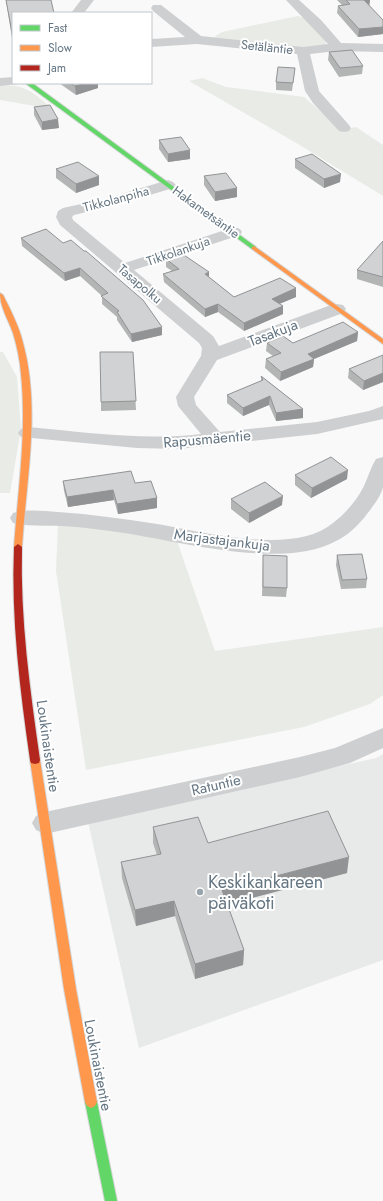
<svg xmlns="http://www.w3.org/2000/svg" width="383" height="1201" viewBox="0 0 383 1201" font-family="Jost,sans-serif">
<style>
.built{fill:#e8e9e9}
.green{fill:#e8ebe6}
.lines{fill:none;stroke-linecap:round;stroke-linejoin:round}
.fast-casing{stroke:#d5d6d7;stroke-width:2}
.slow-casing{stroke:#d5d6d7;stroke-width:2}
.jam-casing{stroke:#d5d6d7;stroke-width:2}
.street{fill:#cecfd0;fill-rule:evenodd}
.fast{fill:#63d668;fill-rule:evenodd}
.slow{fill:#ff974d;fill-rule:evenodd}
.jam{fill:#b3261e;fill-rule:evenodd}
.wall{fill:#b3b5b5}
.shaded-wall{fill:#929394}
.building{fill:#d0d2d3;stroke:#929394}
.poi-dot{fill:#99a4ac;stroke:#fff;stroke-width:1.5}
.labels{text-anchor:middle;dominant-baseline:central;stroke-width:4;stroke-linejoin:round;paint-order:stroke}
.far-street-label{font-size:13px;fill:#657683;stroke:#fff}
.street-label{font-size:15px;fill:#657683;stroke:#fff}
.near-poi-label{font-size:18px;fill:#657683;stroke:#fff;text-anchor:start}
</style>
<rect width="100%" height="100%" fill="#f9f9f9"/>
<path class="built" d="M383 754V960L139 1048 88 822 376 758Z"/>
<path class="green" d="M298 16 306 19 326 39V45L310 48 220 39 214 37 222 32Z
M202 78 226 87 304 97 343 130 356 127 383 145V196L298 144 189 81Z
M0 85C28 85 33 93 53 109L0 100Z
M0 352H3L17 377 21 429 10 493H0Z
M58 524 176 538 215 651 383 627V695L370 704 304 727 86 770 56 571Z"/>
<g class="lines">
<g class="fast-casing">
<path id="fast" d="M25 83H32L256 247V249H252Z
M91 1096 95 1098 97 1102 117 1201H105L85 1102 87 1098Z"/>
</g>
<g class="slow-casing">
<path id="slow" d="M254 246 383 339V344L252 249V247Z
M0 293 3 295C11 311 19 326 23 343 41 409 26 480 22 547L18 550 14 547C18 490 27 432 21 374 20 360 17 346 13 333 8 319 0 307 0 293Z
M35 756 39 757 40 760 76 989 97 1102 95 1106 91 1108 87 1106 85 1102 64 989 30 760 31 757Z"/>
</g>
<g class="jam-casing">
<path id="jam" d="M18 544 22 547C20 619 30 689 40 760L39 763 35 764 31 763 30 760C20 689 11 619 14 547Z"/>
</g>
<path class="street" d="M81 0H94L84 13H71Z
M286 0H299L321 20 341 43 383 44V52L337 51 310 54 319 91 349 125 351 128 349 131 344 132 339 131 313 103 305 91 297 54 197 44 151 47V39L185 37 153 11 151 8 153 5H161L201 36 303 47 328 44Z
M13 77V83L18 84 0 86V78Z
M168 180 173 182 176 185 173 188 117 205 74 215 72 217 73 220 125 263 228 229 234 227 240 229 242 232 240 235 134 270 213 336 219 346 331 305 337 304 343 305 346 309 343 313 217 360 194 397 196 405 220 432 317 422 369 411 383 406V419L317 434 178 449 137 448 21 437 18 433 21 429 28 427C85 432 144 441 201 434L178 406 176 397 201 356 202 348 199 343 60 225 56 217 58 211 63 208 108 198Z
M383 457C383 466 383 478 383 487 381 497 370 510 364 518 356 527 347 536 336 541 283 570 183 542 124 533 103 530 82 527 61 526 45 525 28 527 13 523L10 518 13 513C27 509 43 511 58 512 91 514 124 519 157 524 204 532 294 556 333 523 346 513 357 500 364 486 368 477 371 467 376 459Z
M383 728V748L350 763 300 777 45 834 36 830 32 823 36 816 45 812 300 757 335 748Z"/>
<use href="#fast" class="fast"/>
<use href="#slow" class="slow"/>
<use href="#jam" class="jam"/>
</g>
<path class="wall" d="M6 0H51L13 13V45Z
M337 0H370L369 6 383 20V34L358 37 337 13 338 6 342 5Z
M329 52 363 66 362 74 339 77 328 60Z
M295 68 292 91 276 90V82Z
M59 83H98V88L76 95Z
M34 107 59 128 42 130 34 115Z
M159 140 190 159 168 162 159 149Z
M295 159 340 182 324 188 295 168Z
M56 169 99 185 76 193 56 178Z
M204 176 237 197 215 201 204 185Z
M46 229 162 335 132 342 117 320V317L102 304V296L80 276 65 281 22 246 21 238Z
M383 241V287L357 279V270Z
M166 259 209 272V277L234 297 296 288V297L279 304 283 306V314L244 331 218 312 205 317 164 282 163 274 172 271 166 267Z
M358 332 357 341 314 359 313 367 280 381 265 368 266 359 273 356 266 351 267 343H293Z
M133 352 136 410 101 411V402Z
M383 356V382L363 390 348 378 349 369Z
M261 376 303 409V418L276 421 269 405 243 416 227 403V395L261 381Z
M295 475 347 479 311 498 295 485Z
M63 481 135 483 157 498V508L118 514 114 500 68 507 64 491Z
M231 499 282 505 249 523 231 509Z
M263 555 287 588 286 597 262 596Z
M337 555 367 579 366 588 341 589 336 565Z
M153 827 208 843 347 873 227 904 244 950 243 965 195 979 175 916 136 926 122 878 121 862 157 855 153 843Z"/>
<path class="shaded-wall" d="M364 0H370L369 7Z
M383 27V34L358 37 359 29Z
M87 83H98V88L76 95 75 86Z
M58 119 59 128 42 130V122Z
M190 150V159L168 162V154Z
M341 174 340 182 324 188V179Z
M99 176V185L76 193V184Z
M237 188V197L215 201V192Z
M80 268V276L65 281 64 273Z
M209 272V280L205 274Z
M296 288V297L272 307V299Z
M218 304V312L205 317V309Z
M283 306V314L244 331V323Z
M162 327V335L132 342 131 334Z
M358 332 357 341 314 359 313 367 280 381 281 372 308 354Z
M383 373V382L363 390 364 381Z
M270 396 269 405 243 416V408Z
M303 409V418L276 421V413Z
M348 470 347 479 311 498 312 488Z
M113 490 114 500 68 507 67 497Z
M283 496 282 505 249 523V513Z
M157 498V508L118 514 117 504Z
M349 857 347 873 222 906V890Z
M174 901 175 916 136 926 135 910Z
M244 950 243 965 195 979V964Z"/>
<path class="building" d="M6 0H51L54 13H13V38Z
M346 0H364L383 20V27L359 29 338 6 350 4Z
M352 50 363 66 340 68 329 52Z
M278 67 295 68 293 83 276 82Z
M70 83H87L75 86Z
M50 105 58 119 42 122 34 107Z
M181 137 190 150 168 154 159 140Z
M312 154 341 174 324 179 295 159Z
M78 162 99 176 76 184 56 169Z
M226 173 237 188 215 192 204 176Z
M46 229 63 243 71 240 84 251H86L143 300 162 327 131 334 117 312 119 311 101 296 108 293 80 268 64 273 21 238Z
M383 241V277L357 270Z
M181 253 209 272 205 274 234 297 280 278 296 288 272 299 283 306 244 323 218 304 205 309 163 274 179 269 166 259Z
M343 322 358 332 308 354 314 359 281 372 266 359 281 353 267 343 283 336 293 343Z
M100 352H133L136 401 101 402Z
M383 355V373L364 381 349 369Z
M261 376 303 409 276 413 270 396 243 408 227 395 263 380Z
M331 457 348 470 312 488 295 475Z
M131 471 135 483 151 481 157 498 117 504 113 490 67 497 63 481Z
M265 482 283 496 249 513 231 499Z
M362 554 367 579 342 580 337 555Z
M263 555 287 556V588L263 587Z
M328 811 349 857 222 890 244 950 195 964 174 901 135 910 121 862 161 854 153 827 198 817 208 843Z"/>
<circle class="poi-dot" cx="200" cy="892" r="4"/>
<g class="labels">
<g class="far-street-label">
<text transform="translate(267 47) rotate(6)">Setäläntie</text>
<text transform="translate(116 199) rotate(-15)">Tikkolanpiha</text>
<text transform="translate(206 212) rotate(36)">Hakametsäntie</text>
<text transform="translate(178 251) rotate(-19)">Tikkolankuja</text>
<text transform="translate(140 284) rotate(40)">Tasapolku</text>
</g>
<g class="street-label">
<text transform="translate(273 333) rotate(-21)">Tasakuja</text>
<text transform="translate(207 439) rotate(-5)">Rapusmäentie</text>
<text transform="translate(222 540) rotate(7)">Marjastajankuja</text>
<text transform="translate(48 746) rotate(82)">Loukinaistentie</text>
<text transform="translate(216 785) rotate(-13)">Ratuntie</text>
<text transform="translate(98 1065) rotate(79)">Loukinaistentie</text>
</g>
<g class="near-poi-label">
<text x="208" y="882">Keskikankareen<tspan x="208" dy="21">päiväkoti</tspan></text>
</g>
</g>
<rect x="12" y="12" width="140" height="72" fill="#ffffff" stroke="#c1c8cd"/>
<rect x="20" y="25" width="20" height="6" fill="#63d668" stroke="#c1c8cd"/>
<text x="48" y="32" font-size="12" fill="#657683">Fast</text>
<rect x="20" y="45" width="20" height="6" fill="#ff974d" stroke="#c1c8cd"/>
<text x="48" y="52" font-size="12" fill="#657683">Slow</text>
<rect x="20" y="65" width="20" height="6" fill="#b3261e" stroke="#c1c8cd"/>
<text x="48" y="72" font-size="12" fill="#657683">Jam</text>
</svg>
